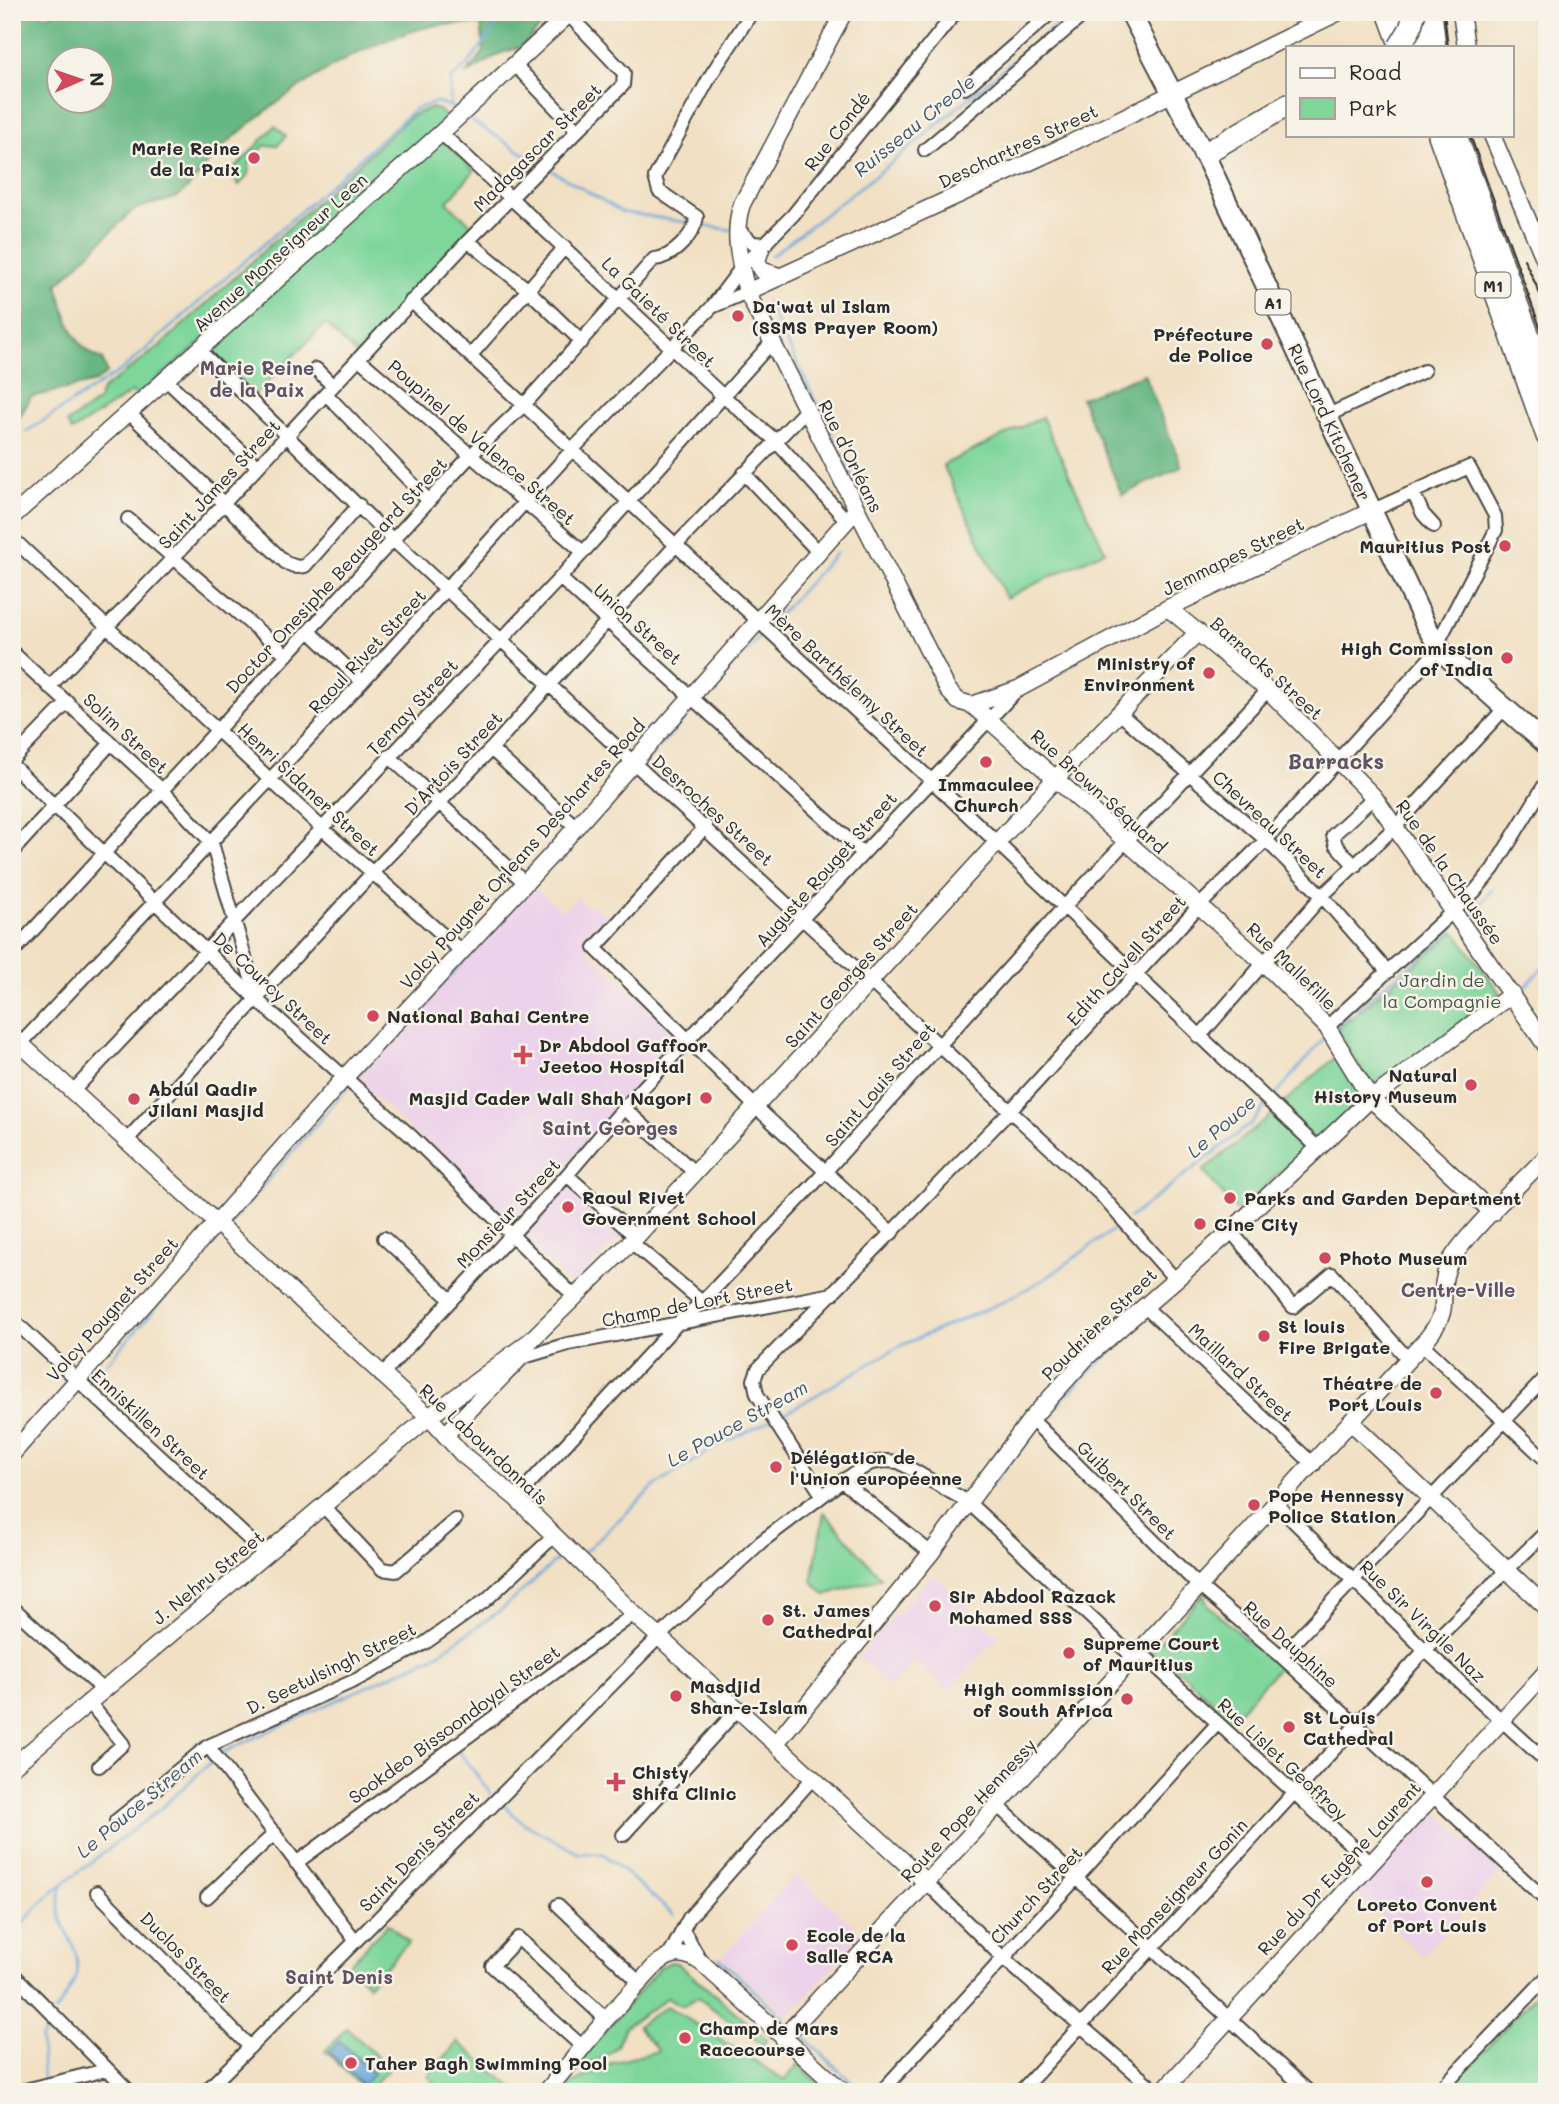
<svg xmlns="http://www.w3.org/2000/svg" width="1559" height="2104" viewBox="0 0 1559 2104" font-family="Mali,sans-serif">
<style>
.built{fill:#ecd1ea}
.green{fill:#7ed69b;stroke:#548063;stroke-width:2}
.forest{fill:#66b783;stroke:#487157;stroke-width:2;fill-rule:evenodd}
.water{fill:#6ca7dc;stroke:#4c6984;stroke-width:2}
.lines{fill:none;stroke-linecap:round;stroke-linejoin:round}
.stream{stroke:#6ca7dc;stroke-width:2.5}
.street-casing{stroke:#494642;stroke-width:16}
.secondary-casing{stroke:#494642;stroke-width:19}
.primary-casing{stroke:#494642;stroke-width:23}
.highway-casing{stroke:#494642;stroke-width:24}
.street{stroke:#fff;stroke-width:12}
.secondary{stroke:#fff;stroke-width:16}
.primary{stroke:#fff;stroke-width:19}
.highway{stroke:#fff;stroke-width:21}
.tram{stroke:#2b2b2b;stroke-width:2}
.highway-bridge-casing{stroke:#494642;stroke-width:24;stroke-linecap:butt}
.highway-bridge{stroke:#fff;stroke-width:21}
.poi-dot{fill:#d1495b;stroke:#f7f3e8;stroke-width:2.5}
.labels{text-anchor:middle;dominant-baseline:central;stroke-width:5;stroke-linejoin:round;paint-order:stroke}
.shield{fill:#f7f3e8;stroke:#686764;stroke-width:2}
.shield-label{font-size:16px;font-weight:bold;fill:#2b2b2b}
.street-label{font-size:18px;fill:#2b2b2b;stroke:#f7f3e8}
.poi-label{font-size:18px;font-weight:bold;fill:#2b2b2b;stroke:#f7f3e8;text-anchor:start}
.park-label{font-size:18px;fill:#405647;stroke:#f7f3e8}
.water-label{font-size:19px;font-style:italic;fill:#425669;stroke:#f7f3e8}
.neighbourhood-label{font-size:19px;font-weight:bold;fill:#5e5364;stroke:#f7f3e8}
.quarter-label{font-size:21px;font-weight:bold;fill:#5e5364;stroke:#f7f3e8}
</style>
<rect width="100%" height="100%" fill="#f7f3e8"/>
<filter id="ink" filterUnits="userSpaceOnUse"><feTurbulence type="fractalNoise" baseFrequency=".0143" numOctaves="2"/><feDisplacementMap in="SourceGraphic" scale="14" xChannelSelector="R" yChannelSelector="G"/><feConvolveMatrix kernelMatrix="1 2 1 2 8 2 1 2 1" color-interpolation-filters="sRGB"/></filter>
<filter id="wash" filterUnits="userSpaceOnUse"><feTurbulence type="fractalNoise" baseFrequency=".00686" numOctaves="4" result="noise"/><feDisplacementMap in="SourceGraphic" scale="28" xChannelSelector="R" yChannelSelector="G"/><feGaussianBlur stdDeviation="1.57" result="paint"/><feColorMatrix in="noise" values="0 0 0 0 0 0 0 0 0 0 0 0 0 0 0 0 0 1.4 0 .05"/><feComposite in="paint" operator="in"/></filter>
<g filter="url(#wash)">
<rect width="100%" height="100%" fill="#f1e0c3"/>
<path class="built" d="M534 886 562 911 577 898 588 908 593 903 612 921 586 949 681 1039 513 1223 358 1081Z
M567 1181 623 1234 573 1285 517 1233Z
M933 1574 999 1637 948 1691 916 1660 889 1688 858 1657Z
M1433 1808 1500 1872 1422 1956 1355 1892Z
M796 1874 862 1934 788 2017 722 1957Z"/>
<path class="green" d="M431 108 439 110 450 121 437 134 474 171 447 202 476 229 357 355 325 324 254 396 202 342 137 396 132 392 72 431 67 423 98 401 102 390 160 346 412 115Z
M275 126 286 136 278 145 264 146 249 165 248 175 239 185 229 175Z
M1042 417 1105 551 1006 598 943 465Z
M1455 932 1500 993 1374 1091 1337 1029Z
M1338 1055 1364 1098 1316 1141 1281 1105Z
M1272 1114 1308 1146 1238 1212 1203 1171Z
M824 1512 881 1578 825 1595 812 1581Z
M1203 1594 1208 1605 1267 1659V1652L1281 1665 1227 1724 1216 1713V1705L1167 1659 1165 1666 1150 1653Z
M388 1924 409 1942 368 1985 348 1965Z
M671 1962 677 1963 767 2039 763 2045 697 1997 684 2006 667 1998 625 2027 617 2046 610 2053 564 2079 660 1967Z
M1547 1982V2092H1447L1452 2086Z
M667 2006 785 2080 799 2064 827 2092H559L604 2065 658 2051 637 2026Z
M347 2028 389 2068 367 2092 325 2051Z
M458 2042 518 2092H445L428 2076Z"/>
<path class="forest" d="M12 12H39L46 16 55 12H555L521 47 501 53 465 75 484 52 481 24C465 25 447 23 432 26 355 43 278 98 220 149 206 162 193 188 176 197 162 204 147 202 131 212L57 285C66 313 71 348 102 359L107 373 95 382 31 397 12 431ZM60 60H102V102H60Z
M1144 374 1182 467 1122 495 1081 398Z"/>
<path class="water" d="M1528 12H1547V48Z
M340 2041 374 2074 363 2085 329 2052Z"/>
<g class="lines">
<path class="stream" d="M450 106 451 80 469 63 506 12
M472 121 540 164
M546 167 622 212 690 223
M700 225 731 230
M771 256 889 165 1071 12
M767 302 871 514
M26 432 120 371 143 352 415 109 437 102 454 108
M769 626 836 553
M701 701 765 631
M642 766 697 706
M586 828 638 771
M1470 918 1492 889
M1519 993 1547 963
M1355 1009 1454 930
M1335 1028 1348 1016
M353 1081 486 937
M1271 1100 1326 1036
M1129 1218 1252 1123 1266 1105
M230 1224 349 1086
M1155 1309 1173 1292
M90 1382 218 1238
M777 1418 900 1346 1005 1301 1048 1277 1121 1224
M1042 1423 1064 1397 1147 1317
M988 1489 1035 1431
M581 1555 655 1486 714 1448 771 1420
M457 1749 491 1794
M221 1753 436 1655 501 1610 560 1557H568
M502 1804 525 1824 578 1853 604 1854 674 1915
M12 1934 52 1892 160 1809 213 1760
M719 1958 785 2019
M55 2012C62 2001 74 1987 76 1974 84 1940 48 1926 62 1886
M804 2037 862 2092
M43 2081 41 2039 52 2018"/>
</g>
</g>
<g filter="url(#ink)">
<g class="lines">
<g class="street-casing">
<path id="street" d="M515 65 577 130
M965 88 1052 12
M441 133 723 396 775 440 847 521
M925 150 1087 12
M736 227 753 243 766 244
M468 241 527 289 582 342
M411 301 931 780 1317 1147
M712 307 747 292
M199 350 393 540 1101 1195 1174 1278
M471 355 565 247
M359 359 583 552
M316 369 333 386
M165 379 258 467
M326 394 429 501
M128 412 286 563 297 567 305 566 359 505
M1326 416 1424 371
M744 473 819 553
M1413 492 1423 514 1434 526
M128 519 287 655
M12 538 324 830 460 950
M560 578 863 853
M310 632 362 682
M12 652 162 790 212 843 257 999
M49 687 174 557 468 241 623 85 624 73 569 15
M1118 712 1266 840 1322 896 1388 972
M491 749 576 827
M389 756 524 882
M12 760 68 702
M12 765 257 1000 411 1136 575 1297
M706 826 595 948 756 1107 892 1233
M12 852 111 743
M1355 866 1336 845 1333 835 1374 797
M12 953 472 454 524 405 654 259C673 258 694 235 697 217L659 191 655 177 711 75 752 12
M1327 1027 1475 891 1493 869 1547 781
M1199 1037 1322 896 1396 826 1504 709
M12 1053 362 682 572 450 711 308 741 268 793 215 956 12
M72 1092 560 578 773 341
M624 1108 695 1173
M125 1142 373 872 491 749 676 545 807 409
M567 1175 636 1237
M1231 1231 1293 1307 1332 1274 1408 1359
M384 1238 451 1300
M631 1242 702 1302
M1144 1306 1314 1465
M12 1319 266 1555
M1422 1344 1547 1461
M524 1357 568 1344 833 1294
M381 1376 567 1175 624 1108 1016 691
M1031 1419 1198 1585 1281 1656 1547 1901
M842 1481 931 1553
M822 1495 757 1394 754 1380 758 1369 1011 1110 1198 907 1266 840 1430 658 1496 530 1495 516 1469 467 1371 511
M516 1498 677 1324 702 1302 825 1172 1064 907 1268 690
M1276 1504 1425 1650 1547 1762
M324 1507 382 1569 396 1571 455 1520
M12 1607 102 1689
M655 1640 761 1542 842 1481 871 1463 885 1461 899 1462 968 1502 1134 1658
M1140 1652 1371 1863
M1281 1656 1547 1376
M88 1701 123 1744 99 1766
M208 1746 355 1940
M998 1806 1309 2092
M116 1821 208 1746 356 1680 425 1643 486 1600 553 1537
M623 1835 738 1709
M296 1863 634 1614
M927 1883 1002 1957 1157 2092
M97 1892 250 2047
M207 1897 275 1833
M558 1905 640 1983
M683 1930 702 1963
M670 1954 689 1918 813 1778
M12 1973 130 2092
M584 2048 492 1966 518 1938 606 2019
M17 2092 106 2070
M205 2092 660 1636 490 1808
M881 2092 1218 1723
M1020 2092 1425 1650 1547 1531
M1438 2092 1547 1977"/>
</g>
<g class="secondary-casing">
<path id="secondary" d="M844 12 742 204C732 233 740 263 747 292L948 690 958 701 972 705 1265 964 1327 1027 1371 1099 1493 1213
M1461 12 1466 47
M1492 135 1547 265
M761 249 757 261 761 270 779 276
M747 292 1069 144 1339 12
M12 517 441 133 571 12
M1168 608 1268 690 1374 797 1547 1047
M972 705 1018 689 1168 608 1371 511
M12 1036 429 1417 462 1454 516 1498 634 1614 927 1883
M1352 1423 1547 1608
M445 1435 525 1353
M12 1454 345 1077 555 851 856 510
M776 1743 931 1553 1031 1419 1088 1356 1231 1231 1367 1102 1512 994
M12 1767 429 1417 530 1341 636 1237 1057 777 1198 632
M783 2038 1425 1341C1456 1304 1435 1299 1448 1266 1458 1241 1525 1179 1547 1156
M546 2092 606 2019 655 1966C671 1951 684 1951 702 1963L843 2092
M1162 2092 1547 1671"/>
</g>
<g class="primary-casing">
<path id="primary" d="M1130 12 1209 164 1426 626 1443 653 1547 745"/>
</g>
<g class="highway-casing">
<path id="highway" d="M1388 12 1401 47
M1410 12 1423 47
M1431 12 1435 47
M1439 135 1547 436
M1456 135 1547 386
M1204 154 1288 105"/>
</g>
<use href="#street" class="street"/>
<use href="#secondary" class="secondary"/>
<use href="#primary" class="primary"/>
<use href="#highway" class="highway"/>
<path class="tram" d="M1444 12 1448 47
M1470 135 1547 346
M1524 259 1547 309"/>
<g class="highway-bridge-casing">
<path id="highway-bridge" d="M1399 47 1410 29 1415 12"/>
</g>
<use href="#highway-bridge" class="highway-bridge"/>
</g>
</g>
<g class="poi-dot">
<circle cx="254" cy="158" r="7"/>
<circle cx="738" cy="316" r="7"/>
<circle cx="1267" cy="344" r="7"/>
<circle cx="1505" cy="546" r="7"/>
<circle cx="1507" cy="658" r="7"/>
<circle cx="1209" cy="673" r="7"/>
<circle cx="986" cy="762" r="7"/>
<circle cx="373" cy="1016" r="7"/>
<path d="M519.5 1044.5h7v7h7v7h-7v7h-7v-7h-7v-7h7z"/>
<circle cx="1471" cy="1085" r="7"/>
<circle cx="706" cy="1098" r="7"/>
<circle cx="134" cy="1099" r="7"/>
<circle cx="1230" cy="1198" r="7"/>
<circle cx="568" cy="1207" r="7"/>
<circle cx="1200" cy="1224" r="7"/>
<circle cx="1325" cy="1258" r="7"/>
<circle cx="1264" cy="1336" r="7"/>
<circle cx="1436" cy="1393" r="7"/>
<circle cx="776" cy="1467" r="7"/>
<circle cx="1254" cy="1505" r="7"/>
<circle cx="935" cy="1606" r="7"/>
<circle cx="768" cy="1620" r="7"/>
<circle cx="1069" cy="1653" r="7"/>
<circle cx="676" cy="1696" r="7"/>
<circle cx="1127" cy="1699" r="7"/>
<circle cx="1289" cy="1727" r="7"/>
<path d="M612.5 1771.5h7v7h7v7h-7v7h-7v-7h-7v-7h7z"/>
<circle cx="1427" cy="1882" r="7"/>
<circle cx="792" cy="1945" r="7"/>
<circle cx="685" cy="2038" r="7"/>
<circle cx="351" cy="2063" r="7"/>
</g>
<g class="labels">
<g class="shield">
<rect x="1475.5" y="272.5" width="35" height="25" rx="5"/>
<rect x="1255.5" y="289.5" width="35" height="25" rx="5"/>
</g>
<g class="shield-label">
<text x="1493" y="285">M1</text>
<text x="1273" y="302">A1</text>
</g>
<g class="street-label">
<text transform="translate(837 131) rotate(-52)">Rue Condé</text>
<text transform="translate(1018 146) rotate(-25)">Deschartres Street</text>
<text transform="translate(537 147) rotate(-45)">Madagascar Street</text>
<text transform="translate(280 252) rotate(-42)">Avenue Monseigneur Leen</text>
<text transform="translate(659 312) rotate(44)">La Gaieté Street</text>
<text transform="translate(1330 422) rotate(65)">Rue Lord Kitchener</text>
<text transform="translate(482 442) rotate(41)">Poupinel de Valence Street</text>
<text transform="translate(851 456) rotate(64)">Rue d'Orléans</text>
<text transform="translate(219 484) rotate(-47)">Saint James Street</text>
<text transform="translate(1233 556) rotate(-26)">Jemmapes Street</text>
<text transform="translate(336 575) rotate(-47)">Doctor Onesiphe Beaugeard Street</text>
<text transform="translate(638 624) rotate(42)">Union Street</text>
<text transform="translate(367 651) rotate(-47)">Raoul Rivet Street</text>
<text transform="translate(1267 668) rotate(42)">Barracks Street</text>
<text transform="translate(847 680) rotate(43)">Mère Barthélemy Street</text>
<text transform="translate(412 707) rotate(-47)">Ternay Street</text>
<text transform="translate(126 733) rotate(43)">Solim Street</text>
<text transform="translate(453 763) rotate(-47)">D'Artois Street</text>
<text transform="translate(309 789) rotate(43)">Henri Sidaner Street</text>
<text transform="translate(1099 791) rotate(42)">Rue Brown-Séquard</text>
<text transform="translate(713 810) rotate(42)">Desroches Street</text>
<text transform="translate(1270 824) rotate(43)">Chevreau Street</text>
<text transform="translate(522 854) rotate(-48)">Volcy Pougnet Orleans Deschartes Road</text>
<text transform="translate(826 869) rotate(-48)">Auguste Rouget Street</text>
<text transform="translate(1450 872) rotate(55)">Rue de la Chaussée</text>
<text transform="translate(1126 960) rotate(-48)">Edith Cavell Street</text>
<text transform="translate(1292 966) rotate(44)">Rue Mallefille</text>
<text transform="translate(851 975) rotate(-48)">Saint Georges Street</text>
<text transform="translate(273 988) rotate(43)">De Courcy Street</text>
<text transform="translate(880 1084) rotate(-49)">Saint Louis Street</text>
<text transform="translate(508 1213) rotate(-47)">Monsieur Street</text>
<text transform="translate(697 1302) rotate(-11)">Champ de Lort Street</text>
<text transform="translate(112 1309) rotate(-48)">Volcy Pougnet Street</text>
<text transform="translate(1099 1324) rotate(-44)">Poudrière Street</text>
<text transform="translate(1241 1372) rotate(43)">Maillard Street</text>
<text transform="translate(151 1424) rotate(43)">Enniskillen Street</text>
<text transform="translate(484 1444) rotate(43)">Rue Labourdonnais</text>
<text transform="translate(1127 1490) rotate(45)">Guibert Street</text>
<text transform="translate(208 1577) rotate(-39)">J. Nehru Street</text>
<text transform="translate(1423 1621) rotate(44)">Rue Sir Virgile Naz</text>
<text transform="translate(1291 1644) rotate(42)">Rue Dauphine</text>
<text transform="translate(331 1668) rotate(-26)">D. Seetulsingh Street</text>
<text transform="translate(454 1724) rotate(-36)">Sookdeo Bissoondoyal Street</text>
<text transform="translate(1283 1759) rotate(43)">Rue Lislet Geoffroy</text>
<text transform="translate(968 1810) rotate(-47)">Route Pope Hennessy</text>
<text transform="translate(419 1851) rotate(-45)">Saint Denis Street</text>
<text transform="translate(1339 1868) rotate(-47)">Rue du Dr Eugène Laurent</text>
<text transform="translate(1036 1895) rotate(-47)">Church Street</text>
<text transform="translate(1174 1896) rotate(-47)">Rue Monseigneur Gonin</text>
<text transform="translate(186 1957) rotate(45)">Duclos Street</text>
</g>
<g class="poi-label">
<text x="240" y="148" text-anchor="end">Marie Reine<tspan x="240" dy="21">de la Paix</tspan></text>
<text x="752" y="306">Da'wat ul Islam<tspan x="752" dy="21">(SSMS Prayer Room)</tspan></text>
<text x="1253" y="334" text-anchor="end">Préfecture<tspan x="1253" dy="21">de Police</tspan></text>
<text x="1491" y="546" text-anchor="end">Mauritius Post</text>
<text x="1493" y="648" text-anchor="end">High Commission<tspan x="1493" dy="21">of India</tspan></text>
<text x="1195" y="663" text-anchor="end">Ministry of<tspan x="1195" dy="21">Environment</tspan></text>
<text x="986" y="784" text-anchor="middle">Immaculee<tspan x="986" dy="21">Church</tspan></text>
<text x="387" y="1016">National Bahai Centre</text>
<text x="539" y="1045">Dr Abdool Gaffoor<tspan x="539" dy="21">Jeetoo Hospital</tspan></text>
<text x="1457" y="1075" text-anchor="end">Natural<tspan x="1457" dy="21">History Museum</tspan></text>
<text x="148" y="1089">Abdul Qadir<tspan x="148" dy="21">Jilani Masjid</tspan></text>
<text x="692" y="1098" text-anchor="end">Masjid Cader Wali Shah Nagori</text>
<text x="582" y="1197">Raoul Rivet<tspan x="582" dy="21">Government School</tspan></text>
<text x="1244" y="1198">Parks and Garden Department</text>
<text x="1214" y="1224">Cine City</text>
<text x="1339" y="1258">Photo Museum</text>
<text x="1278" y="1326">St louis<tspan x="1278" dy="21">Fire Brigate</tspan></text>
<text x="1422" y="1383" text-anchor="end">Théatre de<tspan x="1422" dy="21">Port Louis</tspan></text>
<text x="790" y="1457">Délégation de<tspan x="790" dy="21">l'Union européenne</tspan></text>
<text x="1268" y="1495">Pope Hennessy<tspan x="1268" dy="21">Police Station</tspan></text>
<text x="949" y="1596">Sir Abdool Razack<tspan x="949" dy="21">Mohamed SSS</tspan></text>
<text x="782" y="1610">St. James<tspan x="782" dy="21">Cathedral</tspan></text>
<text x="1083" y="1643">Supreme Court<tspan x="1083" dy="21">of Mauritius</tspan></text>
<text x="690" y="1686">Masdjid<tspan x="690" dy="21">Shan-e-Islam</tspan></text>
<text x="1113" y="1689" text-anchor="end">High commission<tspan x="1113" dy="21">of South Africa</tspan></text>
<text x="1303" y="1717">St Louis<tspan x="1303" dy="21">Cathedral</tspan></text>
<text x="632" y="1772">Chisty<tspan x="632" dy="21">Shifa Clinic</tspan></text>
<text x="1427" y="1904" text-anchor="middle">Loreto Convent<tspan x="1427" dy="21">of Port Louis</tspan></text>
<text x="806" y="1935">Ecole de la<tspan x="806" dy="21">Salle RCA</tspan></text>
<text x="699" y="2028">Champ de Mars<tspan x="699" dy="21">Racecourse</tspan></text>
<text x="365" y="2063">Taher Bagh Swimming Pool</text>
</g>
<g class="park-label">
<text x="1442" y="980">Jardin de<tspan x="1442" dy="21">la Compagnie</tspan></text>
</g>
<g class="water-label">
<text transform="translate(914 125) rotate(-39)">Ruisseau Creole</text>
<text transform="translate(1221 1126) rotate(-41)">Le Pouce</text>
<text transform="translate(737 1423) rotate(-29)">Le Pouce Stream</text>
<text transform="translate(139 1803) rotate(-40)">Le Pouce Stream</text>
</g>
<g class="neighbourhood-label">
<text x="257" y="367">Marie Reine<tspan x="257" dy="22">de la Paix</tspan></text>
<text x="610" y="1127">Saint Georges</text>
<text x="1458" y="1289">Centre-Ville</text>
<text x="339" y="1976">Saint Denis</text>
</g>
<g class="quarter-label">
<text x="1336" y="760">Barracks</text>
</g>
</g>
<rect width="1559" height="2104" fill="none" stroke="#f7f3e8" stroke-width="42"/>
<rect x="1286" y="46" width="228" height="91" fill="#f7f3e8" stroke="#a5a39c" stroke-width="2"/>
<rect x="1300" y="68" width="35" height="10" fill="#ffffff" stroke="#a5a39c" stroke-width="2"/>
<text x="1349" y="80" font-size="21" fill="#2b2b2b">Road</text>
<rect x="1300" y="98" width="35" height="21" fill="#7ed69b" stroke="#a5a39c" stroke-width="2"/>
<text x="1349" y="116" font-size="21" fill="#2b2b2b">Park</text>
<g transform="translate(80 80) rotate(88)"><circle r="33" fill="#f7f3e8" stroke="#a5a39c" stroke-width="2"/>
<path d="M0-5L12 26L0 18L-12 26Z" fill="#d1495b"/>
<text y="-10" font-size="19" font-weight="bold" text-anchor="middle" fill="#2b2b2b">N</text>
</g>
</svg>
